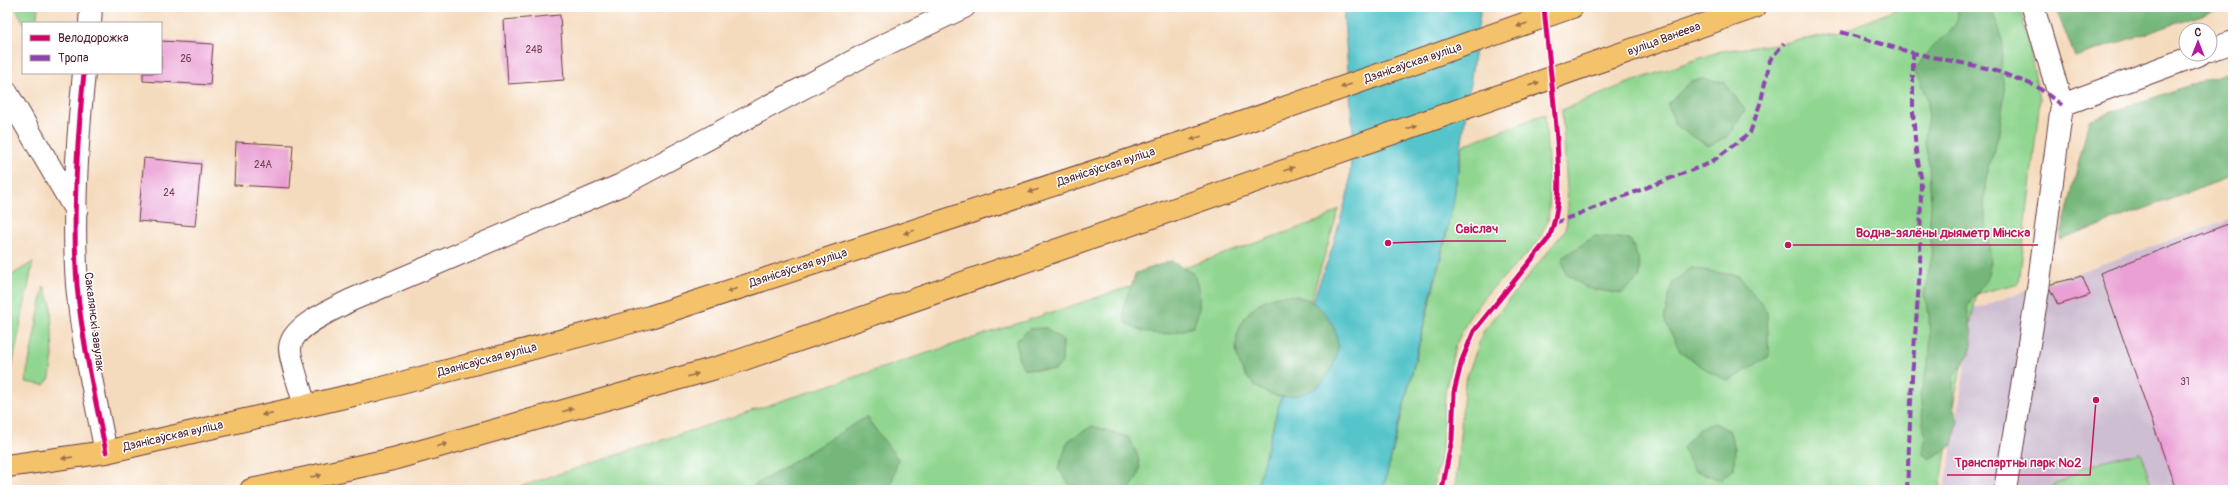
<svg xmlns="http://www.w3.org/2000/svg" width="2240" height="497" viewBox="0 0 2240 497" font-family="Pangolin,sans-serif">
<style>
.industrial{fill:#cebed1}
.green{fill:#90d690;stroke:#6d7a5e}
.forest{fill:#74b77a;stroke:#5f6b52}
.water{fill:#57c5cb;stroke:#50727b}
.building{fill:#eaa0d4}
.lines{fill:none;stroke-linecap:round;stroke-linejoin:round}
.minor-casing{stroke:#643b41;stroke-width:24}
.major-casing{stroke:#643b41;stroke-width:24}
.minor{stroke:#fff;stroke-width:22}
.major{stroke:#f4c26a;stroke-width:22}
.quiet{stroke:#8e44ad;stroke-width:4;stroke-dasharray:8 4;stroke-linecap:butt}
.cycleway-casing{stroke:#fff;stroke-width:8}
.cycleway{stroke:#d6006c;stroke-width:5}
.oneway{fill:#9f704a}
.labels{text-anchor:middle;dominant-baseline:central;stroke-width:3;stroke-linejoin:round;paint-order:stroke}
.number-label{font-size:10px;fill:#723f55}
.street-label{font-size:12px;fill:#4a1f2b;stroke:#fff}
.leader{fill:none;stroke:#c2185b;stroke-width:1.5}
.callout-dot{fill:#c2185b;stroke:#fff;stroke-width:1.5}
.callout-label{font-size:13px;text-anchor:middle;font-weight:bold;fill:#c2185b;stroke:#fff;stroke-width:3;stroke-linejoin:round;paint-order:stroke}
</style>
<rect width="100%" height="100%" fill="#fff"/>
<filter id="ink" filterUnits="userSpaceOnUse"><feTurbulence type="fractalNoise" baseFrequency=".025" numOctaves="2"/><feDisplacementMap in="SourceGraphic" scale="8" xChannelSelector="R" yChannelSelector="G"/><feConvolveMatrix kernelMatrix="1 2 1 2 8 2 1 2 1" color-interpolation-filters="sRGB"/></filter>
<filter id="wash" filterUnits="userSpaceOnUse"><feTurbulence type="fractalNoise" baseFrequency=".012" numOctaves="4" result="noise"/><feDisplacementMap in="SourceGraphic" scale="16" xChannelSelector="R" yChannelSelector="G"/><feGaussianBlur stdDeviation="0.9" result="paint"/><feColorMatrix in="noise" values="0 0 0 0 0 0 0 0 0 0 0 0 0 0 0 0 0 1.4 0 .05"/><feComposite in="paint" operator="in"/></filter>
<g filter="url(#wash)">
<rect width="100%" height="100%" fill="#f5dbbe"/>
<path class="industrial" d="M2233 218V490H1945L1974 309Z"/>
<path class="green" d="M15 7H38L36 23H24Z
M1902 7H2020L2040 99 2019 283 1977 294 1953 405 1940 490H1455L1465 382 1483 332 1566 229 1568 206 1562 110 1628 83 1721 51 1784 43 1841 32Z
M1545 114 1550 196 1548 220 1537 244 1483 298 1468 319 1455 346 1445 392 1442 451 1432 490H1383L1445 242 1463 145Z
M1339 209 1281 397 1256 490H510L1141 283 1324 219Z
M33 262 9 382H7V278Z
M44 286 51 304 53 355 50 378 44 385 25 382Z
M2140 452 2153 490H2047L2084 467Z"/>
<path class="forest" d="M1957 7H1991L2003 40 2001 70 2005 91 1999 133 1986 178 1984 204 1991 262 1987 280 1967 307 1972 335 1970 353 1953 377V405L1958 421 1953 445 1930 459 1922 453 1925 441 1920 395 1930 357 1929 314 1924 295 1932 255 1929 234 1931 205 1929 164 1925 143 1928 112V100L1914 70C1921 62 1927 52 1934 45 1948 32 1961 28 1957 7Z
M2055 7H2226L2075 57Z
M2233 70V176L2060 240 2089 120Z
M1703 79 1724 82 1745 110 1729 136 1708 146 1675 125 1668 104 1691 81Z
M1595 236 1630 239 1638 258 1640 277 1621 294 1587 288 1566 274 1562 258Z
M1171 261 1194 274C1201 295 1202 307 1193 327 1166 336 1150 338 1125 322L1123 307 1136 273Z
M1691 268 1739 276 1767 311 1769 356 1729 381 1711 373 1680 351 1664 319 1672 283Z
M1236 346a51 51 0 1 1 102 0a51 51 0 1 1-102 0Z
M1046 328 1063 340 1062 363 1055 370 1024 369 1018 357 1016 341 1029 329Z
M866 417 898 459 890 490H747Z
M1714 423 1729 430 1735 448 1734 468 1720 480 1694 470 1683 448 1700 428Z
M1092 426 1128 437C1140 459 1146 468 1129 490H1074L1058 469 1068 441Z"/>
<path class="water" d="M1343 7H1481L1453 205 1383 490H1256L1281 397C1290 396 1299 396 1308 392 1334 381 1346 346 1331 322 1327 313 1320 308 1312 302L1331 252 1349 189 1353 133Z"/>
<g id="blocks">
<path class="building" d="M560 15 564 80 508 84 504 20Z
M161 41 213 44 210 85 143 81V73H161Z
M236 142 293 145 290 188 234 185Z
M144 158 201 164 195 226 138 221Z
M2233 222V490H2176L2100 273Z
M2082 276 2090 295 2058 305 2048 285Z"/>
</g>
</g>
<g filter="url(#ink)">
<use href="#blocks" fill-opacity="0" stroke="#643b41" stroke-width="1"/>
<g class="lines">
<g class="minor-casing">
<path id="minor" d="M90 23 91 7
M2210 50 2233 42
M84 73C77 142 72 215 77 285 82 341 95 397 106 452
M7 93 76 211
M2062 105 2200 54
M305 406C302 394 289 357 290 348 291 326 333 310 349 301L621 185 874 50 964 7
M2005 490 2038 289 2062 105 2033 7"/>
</g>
<g class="major-casing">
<path id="major" d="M7 466 106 452 375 390 650 317 1233 126 1572 7
M251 490 393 459 730 364 1755 7"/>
</g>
<use href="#minor" class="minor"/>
<use href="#major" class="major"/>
<path class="quiet" d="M1841 32 1913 53 1991 69 2036 86 2062 105
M1555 223 1710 163 1750 133 1761 101 1770 60 1784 43
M1907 490 1912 378 1920 269 1921 177 1916 151 1913 112V53"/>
<g class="cycleway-casing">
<path id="cycleway" d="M84 73C77 142 72 215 77 285 82 341 95 397 106 452
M1442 490 1452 439 1454 392 1462 360 1474 331 1549 238C1562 206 1559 174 1557 141 1554 96 1548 52 1544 7"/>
</g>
<use href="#cycleway" class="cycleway"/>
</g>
<defs><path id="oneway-solid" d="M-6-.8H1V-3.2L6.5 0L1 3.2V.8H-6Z"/></defs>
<g class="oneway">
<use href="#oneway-solid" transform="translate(1522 25) rotate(161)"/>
<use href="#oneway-solid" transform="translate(1534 84) rotate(-19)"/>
<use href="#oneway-solid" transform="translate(1346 86) rotate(161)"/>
<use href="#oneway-solid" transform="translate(1412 127) rotate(-19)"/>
<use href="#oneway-solid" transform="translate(1196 138) rotate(162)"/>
<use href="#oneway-solid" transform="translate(1289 169) rotate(-19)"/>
<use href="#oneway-solid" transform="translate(1033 191) rotate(162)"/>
<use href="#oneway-solid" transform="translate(909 232) rotate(162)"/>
<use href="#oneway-solid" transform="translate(732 290) rotate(162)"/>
<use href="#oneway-solid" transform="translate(693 375) rotate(-16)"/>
<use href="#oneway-solid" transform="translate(568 410) rotate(-16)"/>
<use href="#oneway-solid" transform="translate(267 414) rotate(167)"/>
<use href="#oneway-solid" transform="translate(442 445) rotate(-16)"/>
<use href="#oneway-solid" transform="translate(67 458) rotate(171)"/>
<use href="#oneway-solid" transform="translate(316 476) rotate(-12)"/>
</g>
</g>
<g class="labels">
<g class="number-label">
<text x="534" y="50">24В</text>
<text x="186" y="59">26</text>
<text x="263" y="165">24А</text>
<text x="169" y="193">24</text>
<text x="2185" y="382">31</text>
</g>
<g class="street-label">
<text transform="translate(1664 39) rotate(-20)">вуліца Ванеева</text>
<text transform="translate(1413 63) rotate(-19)">Дзянісаўская вуліца</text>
<text transform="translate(1106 167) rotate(-18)">Дзянісаўская вуліца</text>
<text transform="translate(798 268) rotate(-18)">Дзянісаўская вуліца</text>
<text transform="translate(94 322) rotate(83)">Сакалянскі завулак</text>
<text transform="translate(487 360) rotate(-15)">Дзянісаўская вуліца</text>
<text transform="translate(173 436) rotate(-13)">Дзянісаўская вуліца</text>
</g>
</g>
<path class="leader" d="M1388 243L1447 241H1506M1788 245L1847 245H2038M2096 400L2090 475H1947"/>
<g class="callout-dot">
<circle cx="1388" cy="243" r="4"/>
<circle cx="1788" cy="245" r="4"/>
<circle cx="2096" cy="400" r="4"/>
</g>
<g class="callout-label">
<text x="1477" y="233">Свіслач</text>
<text x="1943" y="237">Водна-зялёны дыяметр Мінска</text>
<text x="2018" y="467">Транспартны парк №2</text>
</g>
<rect width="2240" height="497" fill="none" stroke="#fff" stroke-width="24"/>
<rect x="22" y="22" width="140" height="52" fill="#ffffff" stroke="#b7a5aa"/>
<rect x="30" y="35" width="20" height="6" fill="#d6006c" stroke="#b7a5aa"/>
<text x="58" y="42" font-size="12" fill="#4a1f2b">Велодорожка</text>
<rect x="30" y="55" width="20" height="6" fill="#8e44ad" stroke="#b7a5aa"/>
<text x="58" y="62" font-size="12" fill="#4a1f2b">Тропа</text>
<g transform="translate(2198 42)"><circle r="19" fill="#ffffff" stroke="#b7a5aa"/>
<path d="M0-3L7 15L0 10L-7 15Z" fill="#b5179e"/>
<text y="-6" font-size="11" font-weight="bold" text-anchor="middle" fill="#4a1f2b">С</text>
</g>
</svg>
